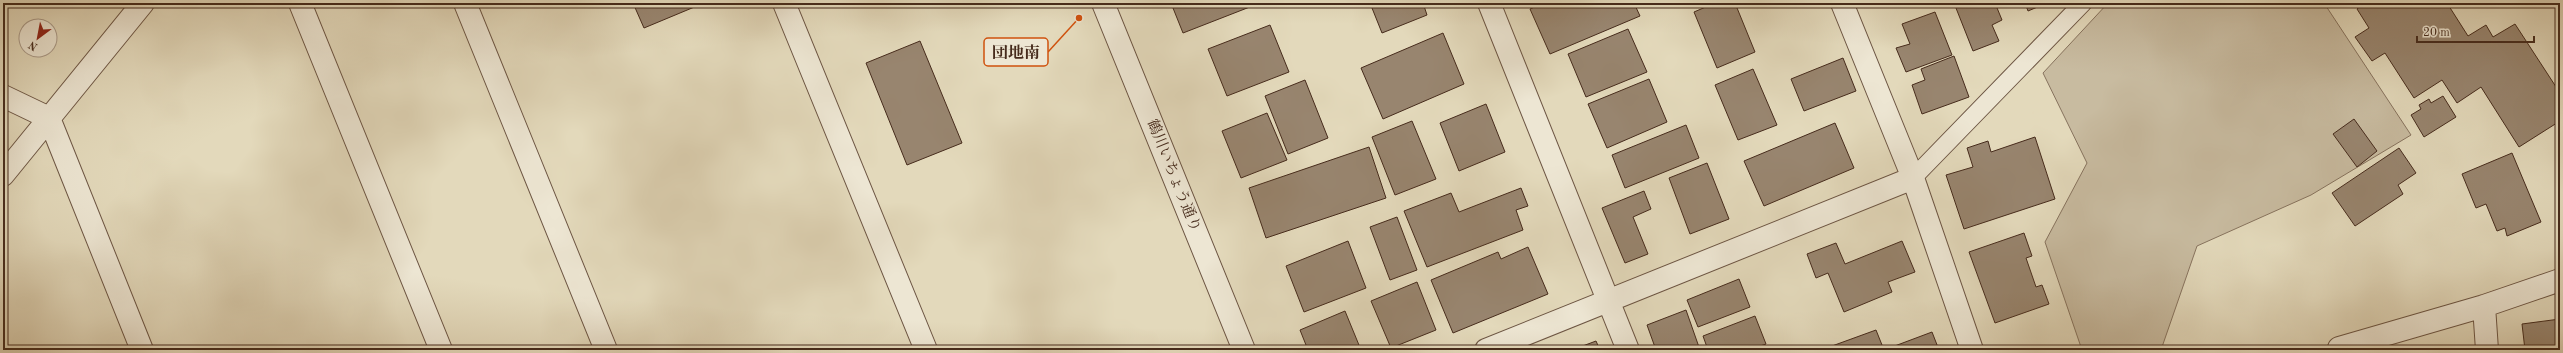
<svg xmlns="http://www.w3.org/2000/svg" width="2563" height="353" viewBox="0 0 2563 353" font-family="'Old Standard TT','Noto Serif JP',serif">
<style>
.green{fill:#c8bba0;stroke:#87735e}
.building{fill:#98856f;stroke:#462b1c}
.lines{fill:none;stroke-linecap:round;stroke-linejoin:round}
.service-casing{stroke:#6d5644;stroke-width:19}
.minor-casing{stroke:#6d5644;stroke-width:24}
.tertiary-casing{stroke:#6d5644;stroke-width:24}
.service{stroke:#ede6d3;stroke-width:17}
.minor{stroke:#ede6d3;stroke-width:22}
.tertiary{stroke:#ede6d3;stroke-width:22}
.labels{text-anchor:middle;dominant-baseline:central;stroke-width:3;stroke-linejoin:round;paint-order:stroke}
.street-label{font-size:15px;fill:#462b1c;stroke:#ede6d3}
.leader{fill:none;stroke:#d0520e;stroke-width:1.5}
.callout-dot{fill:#d0520e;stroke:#ede6d3;stroke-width:1.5}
.callout{fill:#ede6d3;stroke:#d0520e;stroke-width:1.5}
.callout-label{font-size:16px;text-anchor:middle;font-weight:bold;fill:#462b1c}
</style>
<rect width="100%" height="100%" fill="#e3d9bb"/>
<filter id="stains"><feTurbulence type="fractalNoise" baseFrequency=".005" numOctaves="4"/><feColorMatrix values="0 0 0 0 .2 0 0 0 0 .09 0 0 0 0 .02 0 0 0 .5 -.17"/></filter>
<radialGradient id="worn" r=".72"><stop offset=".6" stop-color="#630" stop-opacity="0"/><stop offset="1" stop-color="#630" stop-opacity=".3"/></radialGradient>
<path class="green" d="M2108 3H2324L2411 135 2311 195 2197 246 2162 347 2167 350H2082L2045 242 2087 163 2043 73Z"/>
<path class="building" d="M633 3H704L644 28Z
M1171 3H1260L1183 33Z
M1370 3H1423L1427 15 1382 33Z
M1544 3H1634L1640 16 1550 54 1530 9Z
M1715 3H1735L1755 52 1717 68 1694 12Z
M1954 3H1995L2002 20 1992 25 1999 41 1973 51Z
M2025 3H2047L2028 11Z
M2364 3H2447L2468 36 2486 25 2493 37 2515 24 2560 93V121L2519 147 2481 87 2457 103 2442 80 2414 98 2385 53 2372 61 2355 37 2369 28 2357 9Z
M1935 12 1952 55 1906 72 1896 48 1910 44 1902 24Z
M1270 25 1289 72 1227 96 1208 49Z
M1628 29 1647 72 1586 97 1568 54Z
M1443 33 1464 84 1383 119 1361 68Z
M920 41 962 143 907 165 866 63Z
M1954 56 1969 97 1922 114 1912 85 1925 80 1921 69Z
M1843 58 1856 91 1804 111 1791 79Z
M1753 69 1777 125 1738 140 1715 85Z
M1649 79 1667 122 1607 148 1588 104Z
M1305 80 1328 138 1288 154 1265 96Z
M2443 96 2456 117 2424 137 2411 115 2421 109 2419 105 2429 99 2431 103Z
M1486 104 1505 152 1459 171 1440 123Z
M1267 113 1287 160 1241 178 1222 131Z
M2354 119 2377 151 2357 167 2333 134Z
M1412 121 1436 179 1395 195 1372 137Z
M1835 123 1854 168 1764 206 1744 161Z
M1686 125 1699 158 1625 188 1612 155Z
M2035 137 2055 199 1964 229 1946 175 1973 167 1967 148 1988 141 1991 152Z
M1369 147 1386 198 1266 238 1249 188Z
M2399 148 2416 173 2398 185 2403 194 2355 226 2332 193Z
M2512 153 2541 222 2507 236 2505 228 2497 231 2486 204 2476 208 2462 174Z
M1707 163 1729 219 1690 234 1669 178Z
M1521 188 1528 206 1516 210 1523 230 1427 267 1404 211 1451 193 1459 212Z
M1644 191 1651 209 1633 217 1648 254 1625 263 1602 208Z
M1397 217 1417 270 1390 280 1370 227Z
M2024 233 2032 256 2026 258 2036 287 2042 285 2049 304 1995 323 1969 252Z
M1348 241 1366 288 1304 312 1286 266Z
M1902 241 1915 272 1888 282 1892 292 1844 312 1828 273 1816 278 1807 254 1836 243 1845 264Z
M1528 247 1548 294 1453 333 1431 280 1498 252 1501 259Z
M1739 279 1750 307 1698 327 1687 300Z
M1417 282 1436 330 1391 348 1371 301Z
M1686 310 1700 350H1656L1647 325Z
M1345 311 1361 350H1308L1300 330Z
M1755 316 1766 344 1749 350H1708L1703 336Z
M2560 319V350H2525L2522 324Z
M1876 330 1884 350 1932 332 1939 350H1821Z
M1596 341 1600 350H1572Z"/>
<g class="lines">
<g class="service-casing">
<path id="service" d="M1913 178 2083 3"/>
</g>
<g class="minor-casing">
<path id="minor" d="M300 3 441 350
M465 3 606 350
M784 3 926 350
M1489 3 1628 350
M1842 3 1913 178 1972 350
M3 96 49 118 142 350
M3 175 143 3
M2484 306 2487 350
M2339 348 2484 306 2560 280
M1486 350 1913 178"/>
</g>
<g class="tertiary-casing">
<path id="tertiary" d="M1103 3 1244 350"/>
</g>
<use href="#service" class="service"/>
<use href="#minor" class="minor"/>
<use href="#tertiary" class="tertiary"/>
</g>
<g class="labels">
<g class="street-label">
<text transform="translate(1173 176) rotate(68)">鶴川いちょう通り</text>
</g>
</g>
<path class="leader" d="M1079 18L1048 52"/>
<circle class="callout-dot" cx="1079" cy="18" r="4"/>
<rect class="callout" x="984" y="38" width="64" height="28" rx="4"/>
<g class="callout-label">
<text x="1016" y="58">団地南</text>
</g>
<rect width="2563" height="353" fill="none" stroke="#e3d9bb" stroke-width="16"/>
<rect x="4" y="4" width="2555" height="345" fill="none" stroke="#462b1c" stroke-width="2"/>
<rect x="8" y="8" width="2547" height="337" fill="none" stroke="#462b1c"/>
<g transform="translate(38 38) rotate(212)"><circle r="19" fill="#ede6d3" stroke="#aa9b8a"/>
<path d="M0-3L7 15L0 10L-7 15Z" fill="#8f2418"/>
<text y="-6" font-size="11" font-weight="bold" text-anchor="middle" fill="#462b1c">N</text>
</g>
<path d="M2417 36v6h117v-6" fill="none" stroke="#462b1c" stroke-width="2"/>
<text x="2423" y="36" font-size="12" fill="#462b1c" stroke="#ede6d3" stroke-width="3" paint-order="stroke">20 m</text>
<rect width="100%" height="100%" filter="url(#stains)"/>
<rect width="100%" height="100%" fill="url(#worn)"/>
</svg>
